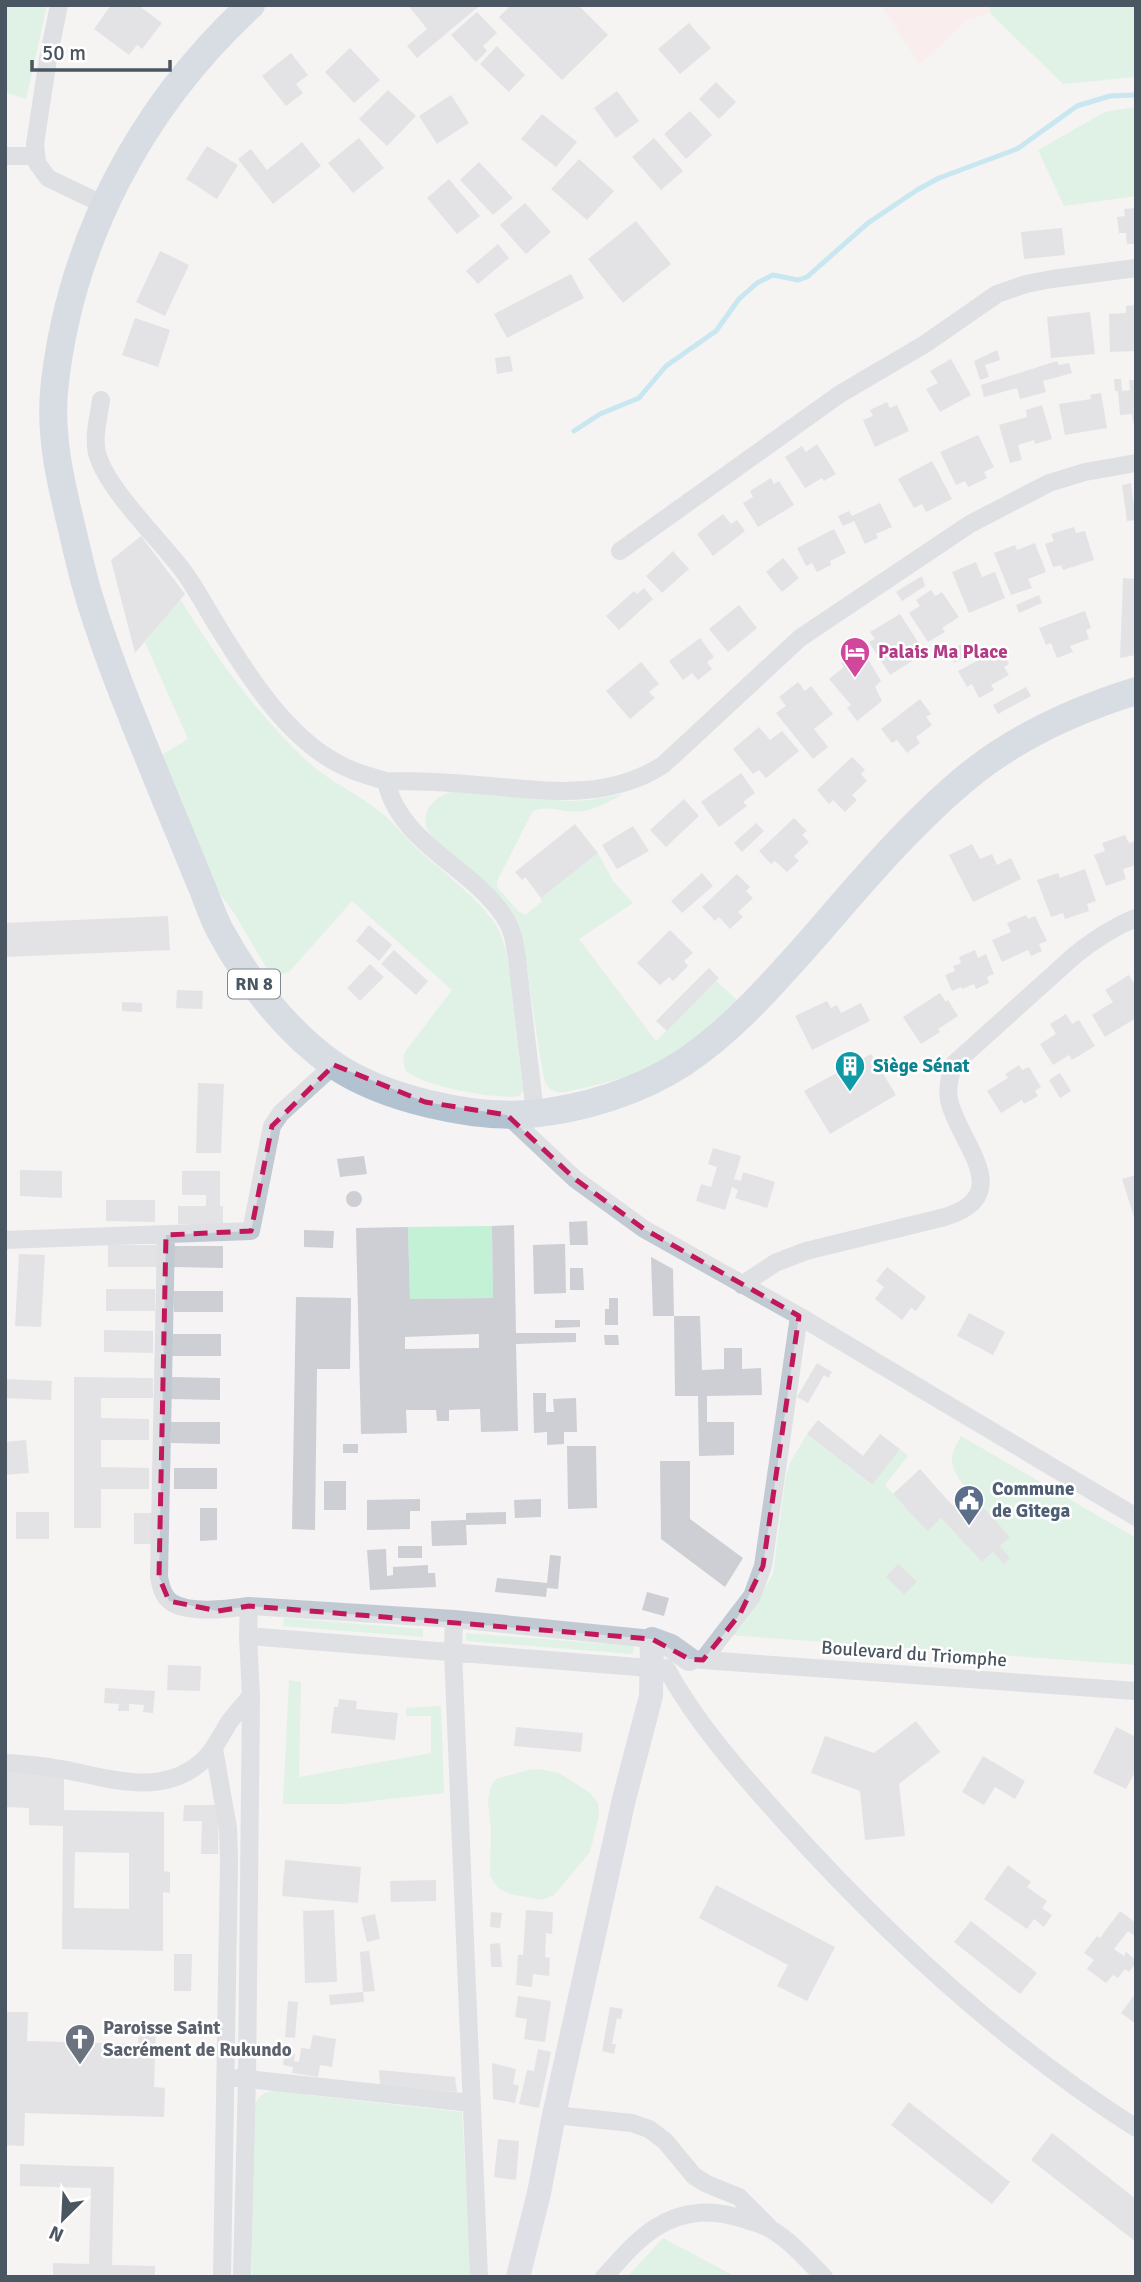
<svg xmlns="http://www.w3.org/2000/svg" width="1141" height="2282" viewBox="0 0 1141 2282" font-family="Signika,sans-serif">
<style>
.medical{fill:#fce8e6}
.green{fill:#c3f1d5}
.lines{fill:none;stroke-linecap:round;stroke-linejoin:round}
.stream{stroke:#90daee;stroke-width:5}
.building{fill:#cdcfd5;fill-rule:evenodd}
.street{stroke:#c1cad2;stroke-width:18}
.secondary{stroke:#c1cbd6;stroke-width:24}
.primary{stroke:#b3c2d1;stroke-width:28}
.marked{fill:none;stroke:#c2185b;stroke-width:5;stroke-dasharray:14 9;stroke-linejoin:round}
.labels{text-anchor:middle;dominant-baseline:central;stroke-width:5;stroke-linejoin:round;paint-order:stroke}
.shield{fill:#fff;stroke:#808990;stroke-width:2}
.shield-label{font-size:18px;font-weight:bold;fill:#4a5661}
.hotel-label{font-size:19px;font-weight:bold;fill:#b23c85;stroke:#fff;text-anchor:start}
.culture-label{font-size:19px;font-weight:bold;fill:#0d838f;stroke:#fff;text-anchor:start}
.service-label{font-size:19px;font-weight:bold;fill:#4e5e75;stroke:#fff;text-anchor:start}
.street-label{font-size:19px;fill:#4a5661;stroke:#fff}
.worship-label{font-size:19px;font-weight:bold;fill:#5b616d;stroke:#fff;text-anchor:start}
</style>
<rect width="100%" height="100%" fill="#f5f3f3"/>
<path class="medical" d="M881 5H989L990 13 967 20 920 64Z"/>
<path class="green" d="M5 5H47L26 99 5 92Z
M989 5H1136V77L1063 84 990 13Z
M1136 107V196L1064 206 1038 150 1105 112Z
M180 599C216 657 257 715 308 762 330 782 358 794 382 813 394 823 404 836 415 847 438 868 485 903 498 929 509 951 510 977 513 1001 516 1029 519 1058 523 1086V1091L519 1096C496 1100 422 1086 405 1070L403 1058 405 1052 452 990 352 901 289 972 275 976 269 972 234 913 218 891 160 756 188 739 145 642Z
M459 790 569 801 589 800 624 794C611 800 597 809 583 811 567 814 547 804 533 811L497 881V887L518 911 525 915 541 902V898L598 853 613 881 633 903 579 939 656 1041 716 981 737 1000C713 1023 690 1045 661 1062 638 1075 609 1082 583 1088 568 1091 554 1098 545 1082 538 1049 534 1015 529 981 526 961 524 936 515 918 500 890 430 846 426 825 422 805 443 792 459 790Z
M492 1226 493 1298 410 1299 408 1227Z
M807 1434 871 1485 900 1449 908 1456 885 1485 926 1530 941 1518 982 1562 993 1552 1004 1563 1010 1558 1000 1546 1010 1537C995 1521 955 1483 952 1462 951 1452 957 1444 961 1436L1136 1538V1665L729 1635 750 1612 773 1574 785 1481 790 1463Z
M284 1618 423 1629V1637L283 1626Z
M466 1633 634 1646 633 1654 466 1641Z
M289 1680 301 1682 299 1777 431 1753V1716H406V1708L441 1706 444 1793 344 1804H283Z
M539 1769 559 1773 590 1793 598 1803 599 1815 590 1852 554 1895 542 1900 510 1894 498 1888 490 1876 491 1831 488 1801 491 1786 496 1779 528 1770Z
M277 2090 293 2091 307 2095 462 2112 471 2277H252L253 2111C257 2096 262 2093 277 2090Z
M663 2238 736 2277H627Z"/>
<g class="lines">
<path class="stream" d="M574 431 600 414 639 398 666 366 716 331 739 299 757 283 773 275 798 280 807 277 868 223 917 190 939 178 1017 149 1077 106 1110 96 1136 95"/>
</g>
<path class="building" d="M111 5H138L162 23 142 49 137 45 129 55 94 29Z
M408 5H476L478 7 417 58 407 46 427 29Z
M511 5H578L608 35 562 80 499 17Z
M477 12 497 33 483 46 487 51 476 62 451 35Z
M689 23 711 48 680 74 658 49Z
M497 46 525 75 509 92 480 64Z
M350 48 380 80 354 103 325 72Z
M291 53 308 75 296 84 303 93 286 106 262 76Z
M716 82 736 102 719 119 699 99Z
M388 90 416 116 387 146 359 119Z
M617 91 639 121 616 138 594 108Z
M451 95 469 123 437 144 419 116Z
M690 111 712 135 686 159 664 134Z
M542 114 577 142 556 167 521 139Z
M359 138 384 168 353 193 328 163Z
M654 138 683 171 661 190 632 157Z
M302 142 321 166 273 204 238 159 251 149 267 170Z
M207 146 238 165 217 199 186 179Z
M579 159 614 191 587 220 551 189Z
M479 162 513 198 493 215 460 180Z
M449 179 480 216 457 234 427 198Z
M525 203 551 232 526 254 500 225Z
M1136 208V244H1127L1126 233H1119L1117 217 1125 216 1124 209Z
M636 221 671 264 623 303 588 259Z
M1062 228 1065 255 1024 259 1021 232Z
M498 244 509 258 478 284 466 271Z
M160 251 189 265 165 316 136 302Z
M571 274 584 298 507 338 494 314Z
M1136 305V351L1110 352 1109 314 1126 313V306Z
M1090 312 1095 354 1051 358 1047 317Z
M135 318 170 330 158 367 122 355Z
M997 350 1000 360 985 365 989 377 980 380 974 361Z
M510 356 513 371 497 374 495 358Z
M951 359 971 395 940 412 926 389 938 383 930 371Z
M1057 361 1059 365 1069 363 1072 373 1043 381 1046 392 1020 399 1017 388 984 397 981 385Z
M1114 379H1121L1122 391 1130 390 1129 380H1136V423H1133L1132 414 1120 415 1118 391H1115Z
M1101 393 1107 428 1065 435 1059 404 1091 399 1090 395Z
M887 402 890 408 897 405 909 431 875 447 863 420 873 416 870 410Z
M1042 405 1052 439 1035 444 1034 440 1018 445 1022 460 1010 463 999 425 1027 417 1026 410Z
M978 435 994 467 984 472 987 478 968 487 965 481 956 485 940 452Z
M817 444 836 474 824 481 822 478 805 488 785 457 802 446 806 452Z
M932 461 952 499 926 512 922 504 914 508 898 479Z
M771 478 774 484 779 481 794 505 758 527 743 503 753 497 750 491Z
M1131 483 1136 520 1127 521 1122 485Z
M880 503 892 527 876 534 878 538 865 544 854 521 843 526 838 516 849 511 852 516Z
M723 514 731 524 737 520 745 531 713 556 697 534Z
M1074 527 1076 533 1085 531 1094 560 1063 570 1061 565 1053 567 1045 544 1054 541 1051 534Z
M834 529 846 553 830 561 831 565 817 572 812 563 806 566 797 548Z
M141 536 185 594 135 653 111 560Z
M1035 543 1046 572 1028 579 1032 588 1011 595 994 553 1015 545 1017 550Z
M673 551 689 569 662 593 646 576Z
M783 558 799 578 782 592 766 572Z
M976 562 982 577 995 572 1005 598 969 613 952 572Z
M922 576 925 586 902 601 896 592Z
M1123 578 1136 579V655L1120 658Z
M644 588 653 599 619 630 606 616 634 591 637 594Z
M931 590 935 596 942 592 959 617 942 628 945 632 928 642 909 613 920 606 916 600Z
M1039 595 1042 603 1019 613 1016 605Z
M739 605 757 628 728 652 709 629Z
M1085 611 1091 628 1086 630 1089 639 1070 646 1073 652 1057 658 1051 643 1046 645 1039 628Z
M900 614 925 653 890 675 869 642 875 639 870 632Z
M700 638 714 657 707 662 712 669 698 680 692 673 683 680 669 661Z
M967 642 973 653 954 663 948 651Z
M861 647 881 681 875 687 882 701 857 721 847 708 851 705 829 679 844 667 841 663Z
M1001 648 1009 664 1004 667 1009 675 991 685 994 690 979 698 972 684 967 687 958 671Z
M641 662 659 684 649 692 655 698 630 719 606 691Z
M798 682 805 691 811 686 833 714 814 729 828 747 813 759 776 713 786 706 779 697Z
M1026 687 1031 696 998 714 993 705Z
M920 699 931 714 926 717 932 725 916 737 920 743 907 753 897 740 892 743 881 729Z
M759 727 770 740 782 731 799 751 766 778 759 770 753 774 733 749Z
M852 757 865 770 861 774 867 781 852 795 857 800 845 812 833 800 829 804 817 790Z
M741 773 755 793 743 802 747 806 719 827 701 802Z
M684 799 699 816 666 847 650 830Z
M794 818 807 831 802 835 809 842 794 856 799 861 787 872 775 861 771 864 759 851Z
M756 823 764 831 742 852 734 843Z
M575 824 598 853 541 898 525 877 522 880 515 872Z
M633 826 649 851 617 869 602 845Z
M1125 835 1129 843 1136 841V865L1123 869 1126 879 1106 886 1094 855 1105 851 1102 843Z
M972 844 980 859 992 854 997 865 1011 858 1021 879 973 902 949 855Z
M1085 869 1096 901 1087 904 1089 911 1065 919 1063 913 1051 917 1037 880 1058 873 1060 878Z
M702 873 713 886 682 913 671 901Z
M737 874 750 887 746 891 753 898 738 912 743 917 730 929 719 917 715 921 702 907Z
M1026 915 1028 919 1035 916 1047 941 1039 944 1042 951 1031 956 1028 950 1002 962 992 940 1011 932 1007 923Z
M168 916 170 950 5 957V923Z
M369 925 392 945 379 961 356 941Z
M670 930 693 953 684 961 688 966 673 981 669 977 660 985 637 963Z
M394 950 428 981 416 995 381 964Z
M975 950 978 958 986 954 994 974 987 977 989 983 976 989 974 984 962 989 961 987 952 991 945 975 955 971 953 966 961 963 959 957Z
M370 964 384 977 360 1001 347 988Z
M709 968 719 978 667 1031 656 1021Z
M1129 975 1136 986V1018L1105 1037 1092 1015 1113 1002 1105 990Z
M177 990 203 991 202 1009 176 1008Z
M940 993 946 1002 948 1000 958 1016 938 1029 940 1032 921 1044 903 1017Z
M827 1001 831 1008 837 1005 841 1013 861 1003 870 1021 812 1050 795 1016Z
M122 1002 142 1003V1012L122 1011Z
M1066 1014 1072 1024 1079 1020 1095 1046 1072 1060 1069 1055 1053 1065 1040 1044 1056 1034 1050 1024Z
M871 1054 896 1095 830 1134 804 1091Z
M1019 1065 1022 1070 1029 1067 1041 1087 1035 1091 1038 1096 1024 1104 1022 1100 1001 1113 987 1091 1008 1078 1005 1074Z
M1060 1073 1071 1091 1060 1098 1049 1080Z
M198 1083 224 1084 221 1153H196Z
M713 1148 741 1156 734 1179 741 1181 743 1172 775 1182 767 1208 735 1198 738 1190 732 1187 725 1210 696 1201 701 1184 711 1187 717 1167 708 1164Z
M364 1156 367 1174 340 1177 337 1159Z
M20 1170 62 1171V1198L20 1196Z
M182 1171H220V1206H223V1224H178V1206H206V1195H182Z
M1136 1175V1220H1135L1122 1179Z
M346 1199a8 8 0 1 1 16 0a8 8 0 1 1-16 0Z
M106 1200H155V1222L106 1221Z
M587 1221 588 1245H570L569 1222Z
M514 1225 516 1333H576V1342L516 1344 518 1431 481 1432 480 1409 449 1410V1421H437L436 1410H406L407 1433 361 1434 356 1228 408 1227 410 1299 493 1298 492 1226ZM479 1334V1348L405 1349V1337Z
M304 1230 334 1231 333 1248 304 1247Z
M565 1244 566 1293 534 1294 533 1245Z
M108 1245H157V1267H108Z
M173 1246H223V1268L174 1267Z
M19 1254 45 1255 41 1327 15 1326Z
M651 1257 673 1269 674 1316H653Z
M887 1267 926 1297 916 1311 911 1308 902 1320 875 1299 884 1287 876 1281Z
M570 1268H583L584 1290H570Z
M106 1289H155V1311H106Z
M173 1291H223V1312H174Z
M296 1297 351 1298 350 1369H317L315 1530 292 1529Z
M609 1298H618V1325H605V1309H609Z
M969 1313 1005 1332 993 1355 957 1336Z
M674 1316H700L702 1370 724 1369V1348H742V1369L761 1368 762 1395 707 1396V1422H734V1455L699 1456 698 1396H675Z
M555 1320H580V1327L555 1328Z
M104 1330 153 1331V1353L104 1352Z
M172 1334H221V1356H172Z
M604 1335H618L619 1345H605Z
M817 1363 832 1372 828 1378 824 1375 808 1403 797 1397Z
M74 1377 153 1378V1398H101V1418L149 1419V1440H101V1467L149 1468V1489H101V1528H74Z
M171 1377 220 1378V1400L171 1399Z
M5 1379 52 1381 51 1400 5 1398Z
M533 1393H546V1412H554L553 1399 576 1398 577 1432H564V1444L547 1445V1432L534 1433Z
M818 1420 863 1456 880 1434 900 1449 872 1485 807 1434Z
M171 1422H220V1444L171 1443Z
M26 1440 29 1473 5 1475V1442Z
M343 1444H358V1453H343Z
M567 1446H596L597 1508 568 1509Z
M660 1461H690V1519L743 1558 725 1587 661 1539Z
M174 1468H217V1489H174Z
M920 1469 953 1506 969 1492 1010 1537 1000 1546 1010 1558 1004 1564 993 1552 982 1562 941 1518 927 1531 893 1494Z
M324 1481H346V1510H324Z
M420 1499V1511H410V1529L367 1530V1500Z
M541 1499V1517L515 1518 514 1500Z
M200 1508H217V1540L200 1541Z
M16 1512H49V1539H16Z
M506 1512V1524L466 1525 467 1545 432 1546 431 1521 466 1520V1513Z
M134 1513H152L151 1544H134Z
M398 1546H422V1558H398Z
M386 1549 387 1576 393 1575V1567L428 1565V1573H435L436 1587 370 1590 367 1550Z
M550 1555 561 1556 558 1589 547 1588 546 1597 495 1592 497 1578 547 1583Z
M898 1564 917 1582 904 1594 886 1577Z
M647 1592 669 1598 664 1616 642 1610Z
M168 1665 201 1666 200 1691 167 1690Z
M105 1688 155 1691 153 1713 143 1712 144 1705 129 1704V1711H118L119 1704 104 1703Z
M339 1699 357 1701 356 1709 398 1713 395 1740 331 1733 334 1707H338Z
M916 1721 940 1752 899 1784 905 1836 865 1840 860 1791 811 1773 825 1736 874 1753Z
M516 1727 583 1733 581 1752 514 1746Z
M1116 1727 1136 1737V1770L1126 1789 1093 1773Z
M983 1756 1025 1781 1015 1799 995 1787 984 1805 962 1792Z
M5 1772 64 1773V1810L164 1812V1871L170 1872V1893L163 1892V1951L62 1949 63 1826 29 1825V1808L5 1807ZM75 1852 129 1853V1909L74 1908Z
M184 1805H219L218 1854H201L202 1821H183Z
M285 1860 361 1867 358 1903 282 1896Z
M1008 1865 1031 1882 1027 1887 1047 1901 1042 1908 1052 1915 1044 1927 1034 1919 1027 1929 984 1899Z
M436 1880V1901L391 1902 390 1881Z
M716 1885 835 1947 807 2001 777 1986 788 1965 699 1918Z
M334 1910 337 1982 305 1983 303 1911Z
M526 1910 553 1912 552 1934 546 1933 545 1957 550 1958 549 1976 533 1974 532 1987 516 1985 518 1955H523Z
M1120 1911 1136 1923V1937L1128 1931 1114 1949 1124 1956 1126 1952 1136 1960V1963L1129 1972 1125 1969 1118 1978 1113 1975 1106 1983 1087 1969 1094 1960 1084 1953 1097 1936 1100 1938Z
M491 1912 502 1913 500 1928 490 1927Z
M375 1914 380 1939 367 1942 361 1917Z
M971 1921 1037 1973 1020 1994 954 1942Z
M500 1943 502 1967H491L490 1944Z
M369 1951 375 1991 363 1992 364 2002 330 2005 329 1995 363 1992 360 1952Z
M174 1954H192L191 1991H174Z
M1136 1993V2024L1121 2013Z
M518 1996 551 2001 545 2042 524 2039 527 2019 515 2017Z
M288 2001 298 2002 295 2038 285 2037Z
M610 2007 623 2009 621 2019 617 2018 612 2044H616L614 2054 602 2051Z
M5 2012H28L27 2041 138 2044 139 2029H156L154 2087 165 2088 164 2117 25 2113 24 2146 5 2145Z
M313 2035 336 2039 332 2067 320 2065 318 2077 292 2073 293 2067 283 2065 285 2052 295 2054 294 2061 299 2062 301 2048 310 2049Z
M538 2049 551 2052 539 2108 519 2104 527 2070 534 2071Z
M492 2063 516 2069 513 2084 519 2086 515 2103 493 2099Z
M379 2070 455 2077 457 2092 380 2085Z
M909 2102 1010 2182 992 2204 891 2125Z
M1052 2133 1136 2199V2242L1031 2160Z
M498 2139 519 2141 516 2180 494 2177Z
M20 2164 114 2167 112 2265 155 2266V2277H53V2263L89 2264 91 2188 20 2186Z"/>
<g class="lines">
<path class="street" d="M59 5 48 59 35 144 37 163 48 178 104 205
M5 156H36
M101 400C99 416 93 436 97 453 106 488 158 538 181 568 195 586 206 608 218 627 248 676 288 739 341 765 355 773 370 776 386 781 400 845 472 866 505 918 513 930 515 945 517 959L535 1113
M620 551 840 394 925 344 997 294 1026 284 1052 279 1136 268
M386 781C417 781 447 782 478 785 543 790 605 802 663 765L800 638 970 524 1049 483 1085 472 1136 463
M507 1115 575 1179 644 1229 799 1316 1136 1517
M166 1235 159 1577C161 1587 163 1596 171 1602 189 1614 229 1609 249 1606L454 1619 652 1639
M5 1240 251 1231 272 1126 281 1113 334 1065
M742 1285 775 1263 806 1251 945 1217C1018 1195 958 1142 949 1100 947 1087 949 1076 955 1063L1075 955C1094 940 1113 927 1136 918
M454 1619 453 1651 479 2277
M248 1636 650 1668
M689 1659 1136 1691
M703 1660 752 1596 763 1566 799 1316
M666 1668C697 1724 739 1771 782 1819 886 1935 1003 2043 1136 2128
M214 1749 228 1828 229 1861 222 2277
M5 1763C21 1764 38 1765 54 1768 101 1775 156 1799 199 1764 214 1752 220 1736 230 1721 237 1712 244 1704 251 1696
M238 2078 471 2103
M554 2115 632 2123 649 2129 665 2141 694 2176 707 2184 739 2197 768 2226
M242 2277 247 2078 251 1696 248 1636 249 1606
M604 2277C620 2260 635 2241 655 2228 685 2209 714 2209 747 2220 755 2223 765 2225 772 2230 792 2242 808 2261 824 2277"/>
<path class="secondary" d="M518 2277 539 2193 554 2115 624 1799 651 1696 652 1639 671 1646 689 1659"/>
<path class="primary" d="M251 5C141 106 69 242 54 391 50 439 61 483 72 529 78 554 83 579 91 603 112 671 141 738 168 805 179 831 190 858 201 885 208 901 213 919 222 934 248 982 289 1034 334 1065 382 1098 472 1119 530 1114 583 1109 638 1092 683 1063 734 1029 774 982 815 936 864 879 914 820 972 773 1020 735 1078 709 1136 691"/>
</g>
<path d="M0 0H1141V2282H0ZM334 1065 425 1102 507 1115 575 1179 644 1229 799 1316 763 1566 740 1614 703 1660 689 1659 652 1639 249 1606 218 1611 169 1601 159 1577 166 1235 251 1231 272 1126Z" fill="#f5f3f3" fill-opacity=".55" fill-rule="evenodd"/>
<path class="marked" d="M334 1065 425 1102 507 1115 575 1179 644 1229 799 1316 763 1566 740 1614 703 1660 689 1659 652 1639 249 1606 218 1611 169 1601 159 1577 166 1235 251 1231 272 1126Z"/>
<defs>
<g id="hotel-pin" transform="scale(1.575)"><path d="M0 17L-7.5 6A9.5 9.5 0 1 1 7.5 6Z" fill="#d1479c" stroke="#fff"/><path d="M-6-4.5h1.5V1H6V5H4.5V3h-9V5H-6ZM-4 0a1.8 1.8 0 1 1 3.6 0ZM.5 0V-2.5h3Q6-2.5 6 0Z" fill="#fff"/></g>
<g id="building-pin" transform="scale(1.575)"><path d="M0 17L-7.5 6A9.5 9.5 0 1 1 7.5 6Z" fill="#0f9aa8" stroke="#fff"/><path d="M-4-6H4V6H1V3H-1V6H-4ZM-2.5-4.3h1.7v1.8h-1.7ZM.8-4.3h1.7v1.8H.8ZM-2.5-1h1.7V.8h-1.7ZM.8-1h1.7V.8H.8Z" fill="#fff"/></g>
<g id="civic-pin" transform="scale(1.575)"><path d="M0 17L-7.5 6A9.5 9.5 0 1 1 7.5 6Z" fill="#5c6f8a" stroke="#fff"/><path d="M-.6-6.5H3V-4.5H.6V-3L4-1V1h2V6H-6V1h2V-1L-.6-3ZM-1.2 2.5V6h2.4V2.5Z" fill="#fff"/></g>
<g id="church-pin" transform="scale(1.575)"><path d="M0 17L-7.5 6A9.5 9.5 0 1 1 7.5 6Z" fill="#6b7280" stroke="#fff"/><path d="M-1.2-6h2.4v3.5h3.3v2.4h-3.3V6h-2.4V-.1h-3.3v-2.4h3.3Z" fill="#fff"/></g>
</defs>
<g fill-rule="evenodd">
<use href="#hotel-pin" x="855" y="652"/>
<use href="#building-pin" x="850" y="1066"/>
<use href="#civic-pin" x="969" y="1500"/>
<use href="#church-pin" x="80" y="2039"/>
</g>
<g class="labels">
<rect class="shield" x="228" y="969.5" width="52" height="29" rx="5"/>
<g class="shield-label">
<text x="254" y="984">RN 8</text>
</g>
<g class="hotel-label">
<text x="878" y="652">Palais Ma Place</text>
</g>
<g class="culture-label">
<text x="873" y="1066">Siège Sénat</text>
</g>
<g class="service-label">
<text x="992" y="1489">Commune<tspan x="992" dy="22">de Gitega</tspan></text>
</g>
<g class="street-label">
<text transform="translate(914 1654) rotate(4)">Boulevard du Triomphe</text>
</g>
<g class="worship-label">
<text x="103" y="2028">Paroisse Saint<tspan x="103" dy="22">Sacrément de Rukundo</tspan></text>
</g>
</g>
<rect width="1141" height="2282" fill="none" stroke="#4a5661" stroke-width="14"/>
<g transform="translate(63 2219) rotate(204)" stroke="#ffffff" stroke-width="5" paint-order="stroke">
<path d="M0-5L12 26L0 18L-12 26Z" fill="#4a5661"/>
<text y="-10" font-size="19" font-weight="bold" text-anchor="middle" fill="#4a5661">N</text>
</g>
<path d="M32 60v10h138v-10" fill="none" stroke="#4a5661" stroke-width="3.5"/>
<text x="42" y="60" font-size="21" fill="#4a5661" stroke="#ffffff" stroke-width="5" paint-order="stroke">50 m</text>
</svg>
